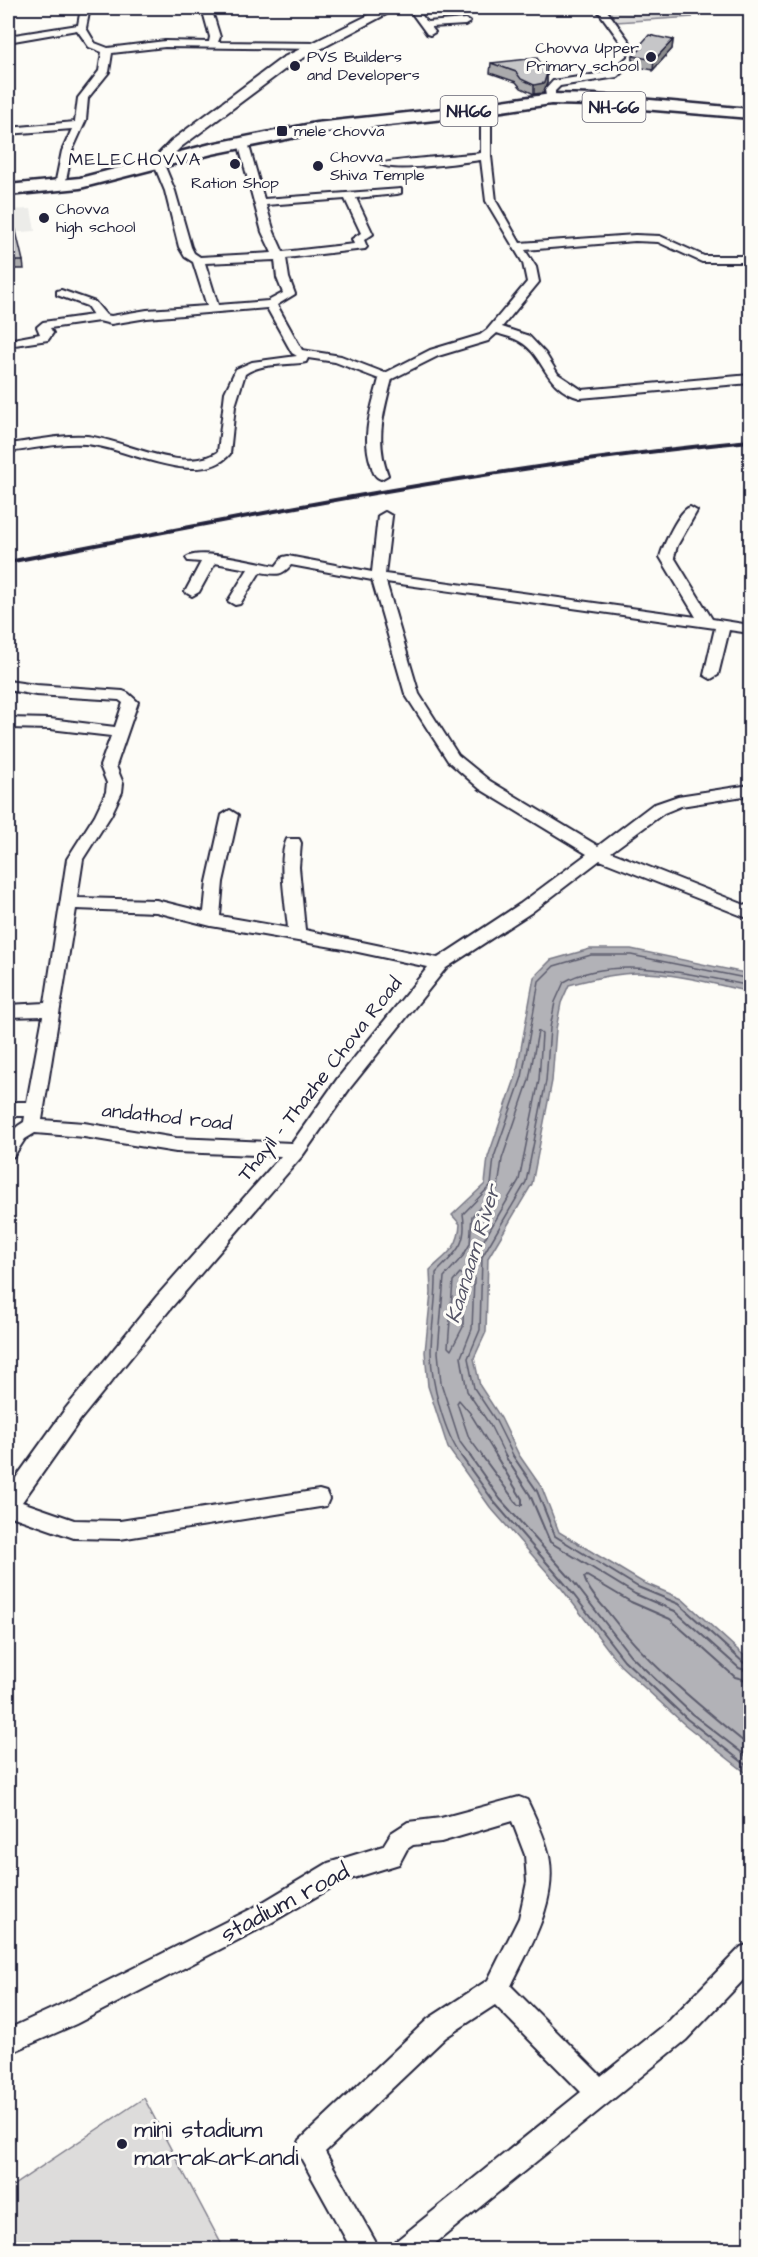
<svg xmlns="http://www.w3.org/2000/svg" width="758" height="2257" viewBox="0 0 758 2257" font-family="'Architects Daughter',sans-serif">
<style>
.built{fill:#ecece9}
.green{fill:#dddcdb;stroke:#807f8b;stroke-width:1.5}
.water{fill:#b2b2b7;stroke:#787885;stroke-width:1.5}
.lines{fill:none;stroke-linecap:round;stroke-linejoin:round}
.shore-far1{stroke:#5c5c6d;stroke-width:1.5}
.shore{stroke:#5c5c6d;stroke-width:2}
.minor-casing{stroke:#22223b;stroke-width:4}
.major-casing{stroke:#22223b;stroke-width:4}
.highway-casing{stroke:#22223b;stroke-width:5}
.minor{fill:#fdfcf7;fill-rule:evenodd}
.major{fill:#fdfcf7;fill-rule:evenodd}
.highway{fill:#fdfcf7;fill-rule:evenodd}
.rail{stroke:#22223b;stroke-width:4}
.wall{fill:#aaaaac;stroke:#22223b;stroke-width:1.5}
.shaded-wall{fill:#8b8b8c;stroke:#22223b;stroke-width:1.5}
.building{fill:#c6c6c8;stroke:#22223b;stroke-width:1.5}
.poi-dot{fill:#22223b;stroke:#fdfcf7;stroke-width:2}
.labels{text-anchor:middle;dominant-baseline:central;stroke-width:6;stroke-linejoin:round;paint-order:stroke}
.far-poi-label{font-size:16px;fill:#22223b;stroke:#fdfcf7;text-anchor:start}
.shield{fill:#fdfcf7;stroke:#646373;stroke-width:1.5}
.shield-label{font-size:18px;font-weight:bold;fill:#22223b}
.far-quarter-label{font-size:18px;letter-spacing:1.5px;fill:#22223b;stroke:#fdfcf7}
.street-label{font-size:20px;fill:#22223b;stroke:#fdfcf7}
.water-label{font-size:21px;font-style:italic;fill:#545466;stroke:#fdfcf7}
.near-street-label{font-size:24px;fill:#22223b;stroke:#fdfcf7}
.near-poi-label{font-size:24px;fill:#22223b;stroke:#fdfcf7;text-anchor:start}
</style>
<rect width="100%" height="100%" fill="#fdfcf7"/>
<filter id="ink" filterUnits="userSpaceOnUse"><feTurbulence type="fractalNoise" baseFrequency=".0167" numOctaves="2"/><feDisplacementMap in="SourceGraphic" scale="12" xChannelSelector="R" yChannelSelector="G"/><feConvolveMatrix kernelMatrix="1 2 1 2 8 2 1 2 1" color-interpolation-filters="sRGB"/></filter>
<g filter="url(#ink)">
<path class="built" d="M31 209 35 231 8 233V210Z"/>
<path class="green" d="M606 8H687L692 17 616 22Z
M144 2098 224 2249H8V2189Z"/>
<path class="water" d="M590 949H631L750 974V992C714 984 676 973 639 973 616 973 591 979 569 985L561 1003 556 1029 552 1081 532 1184 488 1258 486 1332 474 1358 480 1386 501 1418 519 1455 542 1488 559 1532 642 1582 682 1599 750 1661V1776L684 1724 620 1665 562 1589 490 1507 448 1448 428 1386 425 1352 431 1293 430 1270C447 1254 459 1248 460 1224L452 1215 485 1184 488 1157 516 1076 534 977 551 960Z"/>
<g class="lines">
<path class="shore-far1" d="M460 1273 464 1276 463 1327 451 1350 448 1347 453 1281Z
M462 1457C444 1433 431 1383 431 1352 431 1325 437 1300 436 1273 456 1252 468 1245 463 1214L491 1185 494 1157 522 1077 539 981 554 966 591 955H631L750 979
M471 1457 460 1442 441 1383 438 1352 444 1277 463 1256 470 1244 472 1216 498 1188 502 1159 529 1080 538 1031 542 1034 539 1080 519 1180 475 1255 472 1329 461 1357 467 1391 490 1425 506 1457
M483 1457 469 1438 457 1403 459 1400 470 1413 497 1457
M514 1457 496 1421 474 1388 468 1358 480 1330 482 1257 526 1182 546 1081 550 1028 555 1002 564 982C612 954 699 975 750 986"/>
<path class="shore" d="M461 1456 495 1503 566 1585 624 1660 687 1719 750 1768
M470 1456 500 1499 572 1580 630 1655 692 1714 750 1759
M482 1456 518 1505H522V1499L496 1456
M505 1456 530 1495 550 1542 635 1594 675 1611 739 1668 750 1672
M513 1456 537 1491 555 1536 638 1587 679 1604 744 1663 750 1665
M750 1681 735 1677 670 1619 631 1602 587 1576 584 1577C588 1590 598 1601 607 1611 647 1664 699 1705 750 1747"/>
<g class="minor-casing">
<path id="minor" d="M81 8H90L86 28 95 43 108 48 165 41 209 42 210 37 202 8H211L220 37 218 42 317 43 322 46 317 49 165 47 112 53 109 72 88 98 86 120 72 151 65 185 60 188 55 185 62 151 72 129 8 134V128L75 122 78 98 99 71 102 52 89 47 77 30 8 42V36L78 25Z
M408 8H416L427 22 465 19 470 22 465 25 431 27 435 32 430 35 427 34Z
M596 8H605L640 56 617 77 560 86 555 91V101H547L545 90 553 81 610 72 630 55Z
M479 111 483 112 491 124V156L496 201 520 243 635 235 660 236 704 256H750V262H702L658 242 635 241 525 250 536 267 539 282 502 327 529 336 545 353 558 374 582 390 750 375V383L580 398C543 388 545 355 519 341 513 337 504 336 497 333L488 341 438 356 392 379C383 413 375 441 388 475L381 479C374 477 373 471 371 464 361 435 372 407 379 379L335 362 308 358 306 362C287 366 262 362 245 374L235 406 230 454C199 490 124 446 85 444 59 442 33 449 8 452V444C34 441 61 434 87 436 125 440 183 475 218 452L225 392 236 369 252 362 297 356 292 353 267 308 147 318 111 324 99 321 50 328 53 333 48 340 8 346V340L40 334 37 327 43 322 93 315 87 306 57 295V291L61 290 95 302 106 315 111 316 147 310 207 306 193 262 185 257 179 247 165 191 153 162 154 160H162L163 162 175 191 191 247 194 253 200 257 272 253 262 232 239 146 240 144 249 146 264 199 401 189V193L397 194 356 198 373 234 364 240 367 247 365 249 286 258 289 278 295 294 277 305 302 350 341 356 385 373 430 350 480 335 487 330 527 282 523 263 486 201 481 160C463 162 392 173 381 164 385 160 467 155 481 153V124L474 114ZM345 199 361 233 352 239 354 244 283 252 274 232 266 205ZM275 260 277 278 283 293 268 301 218 305 205 263Z
M690 507 697 511 677 546 674 557 712 619 750 625V633L729 630 718 675 711 679 704 675 715 628 386 582 419 694 458 755 490 781 598 846 652 805 678 796 750 785V795L681 806 664 813 611 852 750 907V919L600 860 532 912 446 968 350 1088 303 1155 171 1308 80 1420 22 1502 74 1520 120 1521 319 1490 326 1492 329 1499 326 1506 120 1539 74 1538 8 1515V1489L66 1408 157 1296 281 1156 176 1152 84 1137 35 1133 25 1139 14 1156 8 1158C8 1140 7 1132 24 1122L25 1116H8V1102H27L43 1016 8 1017V1005L45 1003 67 859 95 815 106 792 107 783 100 766 111 736 50 729 8 728V718L50 719 115 727 123 703 119 700 36 695 8 690V681L36 685 123 691 128 693 138 702 116 766 123 783 122 792 111 815 83 859 77 898 156 900 204 912 207 882 222 815 230 810 238 815 223 882 220 916 288 928C286 905 277 859 287 839H299L301 843 299 867 305 930 438 958 520 904 587 854 480 789 448 761 405 694 372 580 291 565C281 577 275 574 260 572L240 604 235 605 228 601 248 569 215 563 199 592 192 596 185 592 201 562 188 561 186 558C198 547 259 563 276 566L283 557 288 556 372 572 378 516 385 512 392 516 385 574 696 617 660 557C663 546 679 510 690 507ZM76 909 156 912 211 926 344 949 428 967 338 1078 292 1143 176 1138 84 1123 42 1120Z
M519 1797 527 1800C535 1817 545 1837 549 1856 558 1902 530 1946 511 1986L601 2076 668 2022 741 1947 750 1944V1973L686 2040 427 2250H392L396 2241 581 2092 495 2005 446 2037 325 2152 380 2250H352L296 2149 300 2140 428 2019 488 1980 519 1918 527 1882 525 1855 512 1821 441 1842 413 1845 407 1849 399 1864 341 1882 269 1924 76 2024 8 2054V2029L58 2006 253 1908 328 1863 383 1846 391 1833 408 1822 441 1818Z"/>
</g>
<g class="major-casing">
<path id="major" d="M383 8H398L292 64 181 147 163 165 158 166 151 162 171 141 282 58Z"/>
</g>
<g class="highway-casing">
<path id="highway" d="M551 94 595 95 750 109V118L595 105 551 104 453 118 316 133 212 154 80 188 8 195V185L80 178 211 144 316 123 453 108Z"/>
</g>
<use href="#minor" class="minor"/>
<use href="#major" class="major"/>
<use href="#highway" class="highway"/>
<path class="rail" d="M8 562C255 514 500 465 750 441"/>
</g>
<path class="wall" d="M673 40 672 49 653 70 632 66 633 56 641 49 642 43Z
M491 63 547 73V83L543 93 534 94 521 88 516 82 490 73Z
M8 228 23 261 24 269H8Z"/>
<path class="shaded-wall" d="M673 40 672 49 653 70 654 60Z
M547 73V83L543 93 534 94V85Z"/>
<path class="building" d="M649 35 673 40 654 60 633 56 642 48V43Z
M537 58 547 73 544 83 534 85 521 79 516 72 491 63Z
M15 227 23 261H8V228Z"/>
</g>
<g class="poi-dot">
<circle cx="651" cy="57" r="6"/>
<circle cx="295" cy="66" r="6"/>
<rect x="276" y="125" width="12" height="12" rx="3"/>
<circle cx="235" cy="164" r="6"/>
<circle cx="318" cy="166" r="6"/>
<circle cx="44" cy="218" r="6"/>
<circle cx="122" cy="2144" r="6"/>
</g>
<g class="labels">
<g class="far-poi-label">
<text x="639" y="48" text-anchor="end">Chovva Upper<tspan x="639" dy="18">Primary school</tspan></text>
<text x="307" y="57">PVS Builders<tspan x="307" dy="18">and Developers</tspan></text>
<text x="294" y="131">mele chovva</text>
<text x="330" y="157">Chovva<tspan x="330" dy="18">Shiva Temple</tspan></text>
<text x="235" y="183" text-anchor="middle">Ration Shop</text>
<text x="56" y="209">Chovva<tspan x="56" dy="18">high school</tspan></text>
</g>
<g class="shield">
<rect x="582.5" y="92" width="63" height="30" rx="4.5"/>
<rect x="440.5" y="96" width="57" height="30" rx="4.5"/>
</g>
<g class="shield-label">
<text x="614" y="107">NH-66</text>
<text x="469" y="111">NH66</text>
</g>
<g class="far-quarter-label">
<text x="135" y="159">MELECHOVVA</text>
</g>
<g class="street-label">
<text transform="translate(320 1079) rotate(-52)">Thayil - Thazhe Chova Road</text>
<text transform="translate(167 1117) rotate(6)">andathod road</text>
</g>
<g class="water-label">
<text transform="translate(473 1254) rotate(-73)">Kaanaam River</text>
</g>
<g class="near-street-label">
<text transform="translate(285 1903) rotate(-28)">stadium road</text>
</g>
<g class="near-poi-label">
<text x="134" y="2130">mini stadium<tspan x="134" dy="28">marrakarkandi</tspan></text>
</g>
</g>
<rect width="758" height="2257" fill="none" stroke="#fdfcf7" stroke-width="30"/>
<rect x="15" y="15" width="728" height="2227" fill="none" stroke="#22223b" stroke-width="2" filter="url(#ink)"/>
</svg>
